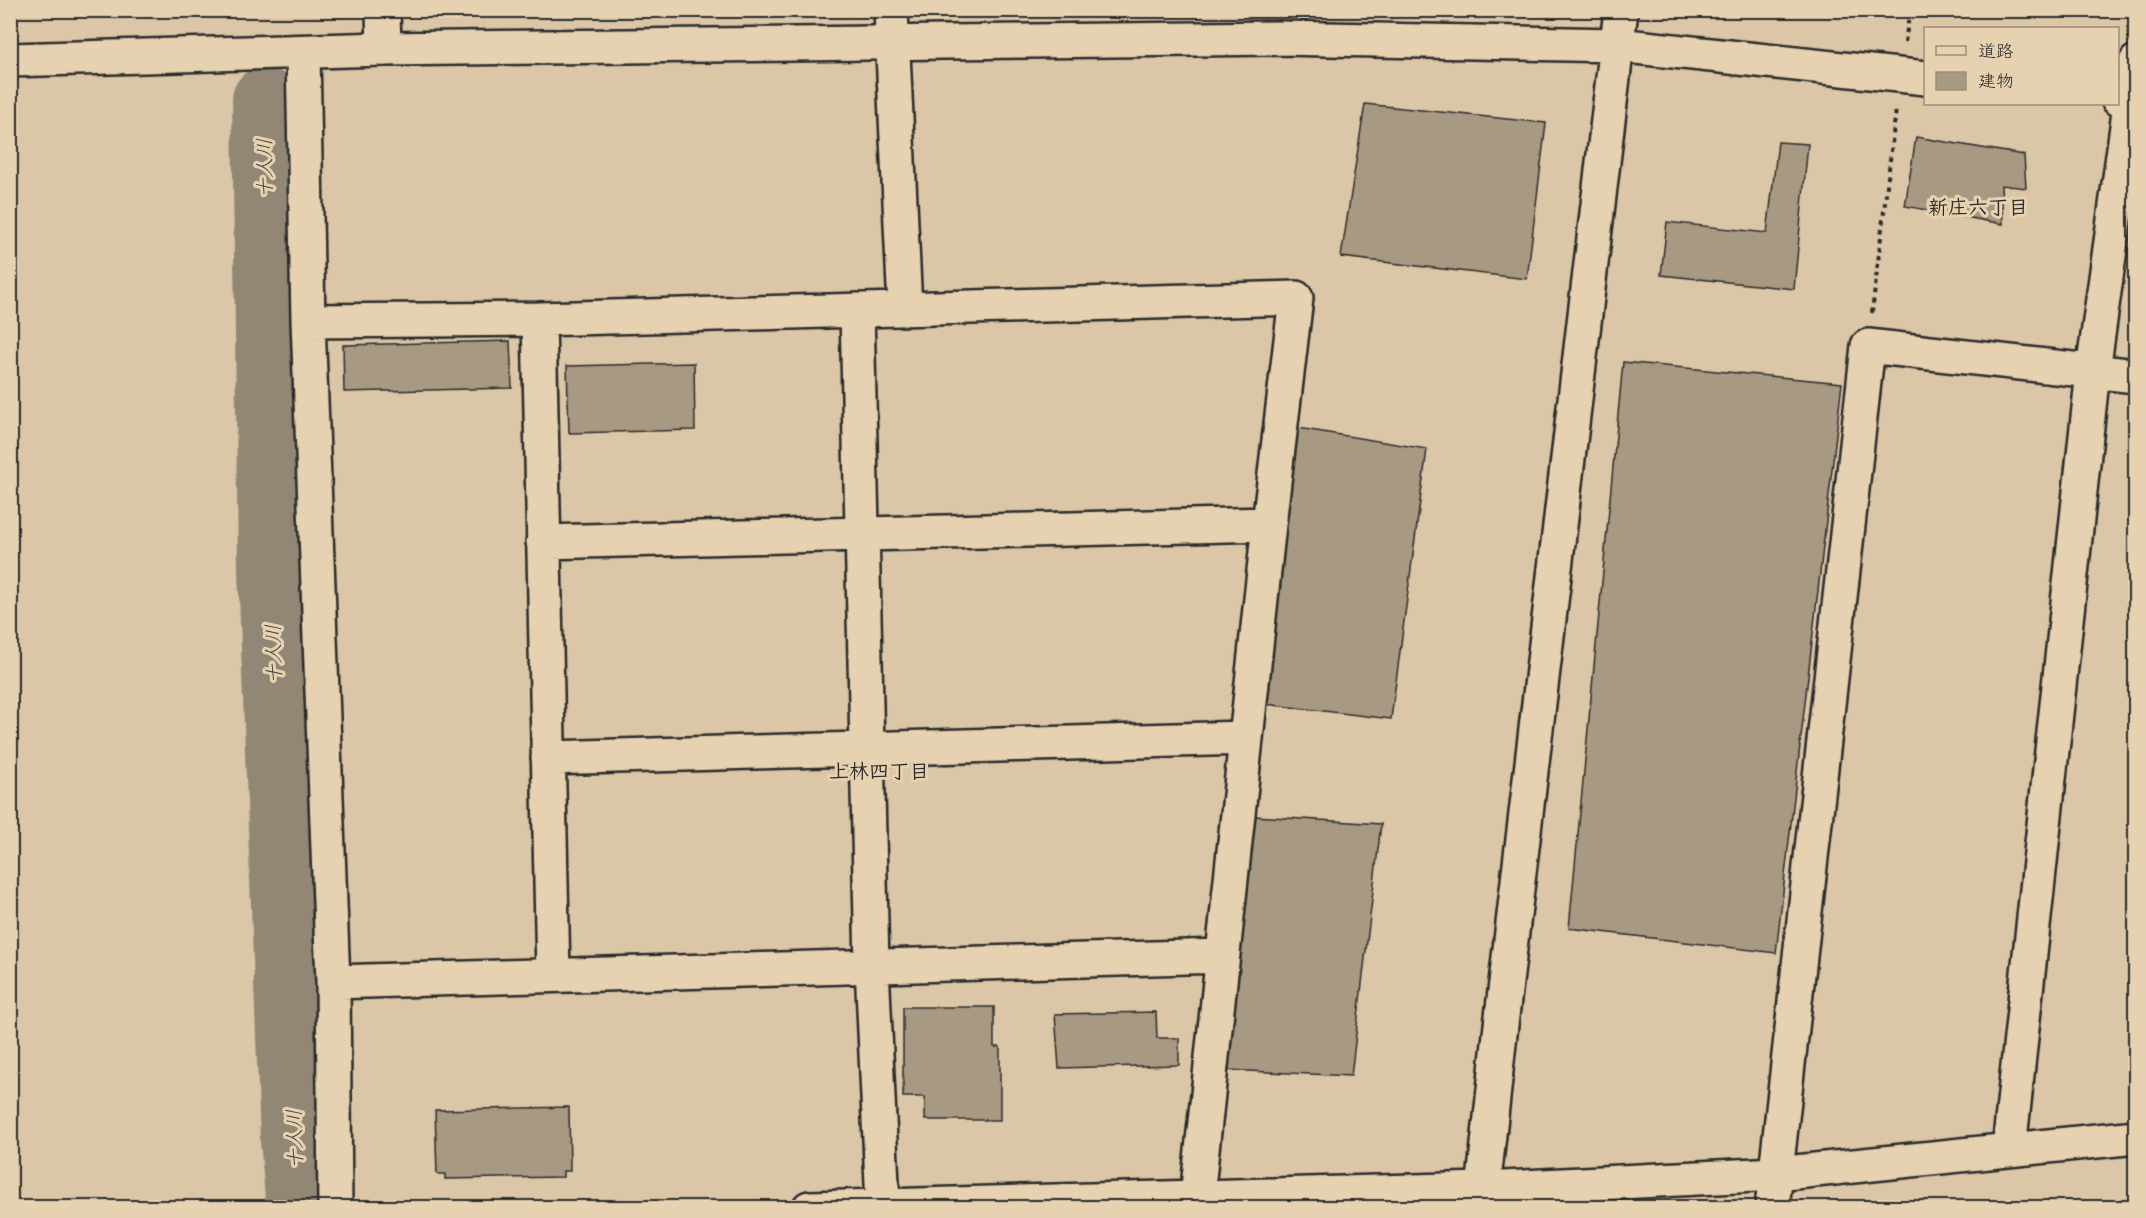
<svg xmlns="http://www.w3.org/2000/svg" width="2146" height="1218" viewBox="0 0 2146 1218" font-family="'Comic Neue','Klee One',sans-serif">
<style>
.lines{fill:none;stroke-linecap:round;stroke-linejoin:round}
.river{stroke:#928775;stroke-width:64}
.building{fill:#a79982;stroke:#2b2b2b;stroke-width:1.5}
.minor-casing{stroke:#2b2b2b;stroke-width:38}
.tertiary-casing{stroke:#2b2b2b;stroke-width:38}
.path{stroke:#2b2b2b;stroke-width:4;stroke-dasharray:4.5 4.5;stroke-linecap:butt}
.minor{stroke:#e6d1b0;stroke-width:33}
.tertiary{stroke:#e6d1b0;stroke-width:33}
.labels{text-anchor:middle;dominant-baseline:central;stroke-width:6;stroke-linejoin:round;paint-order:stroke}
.water-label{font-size:20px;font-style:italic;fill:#45423e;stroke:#e6d1b0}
.neighbourhood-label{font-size:20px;font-weight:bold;fill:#2b2b2b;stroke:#e6d1b0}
</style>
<rect width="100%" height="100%" fill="#dbc7a8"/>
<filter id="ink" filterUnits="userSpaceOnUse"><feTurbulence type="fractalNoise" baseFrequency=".0167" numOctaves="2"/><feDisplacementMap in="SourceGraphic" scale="12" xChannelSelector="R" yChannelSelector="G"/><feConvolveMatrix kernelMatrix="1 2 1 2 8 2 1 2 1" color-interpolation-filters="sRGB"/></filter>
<g filter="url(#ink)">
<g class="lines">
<path class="river" d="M264 99 270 569 292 1140 298 1208"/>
</g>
<path class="building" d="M1365 104 1546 123 1527 279 1341 257Z
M1916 137 2024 155 2026 188 2001 185 2003 224 1905 206Z
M1778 142 1808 144 1794 289 1661 275 1667 222 1767 233Z
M510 341 512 388 344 392 343 345Z
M1623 362 1842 383 1776 953 1569 928Z
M694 363 695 430 569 433 567 366Z
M1298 428 1427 449 1391 719 1265 704Z
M1254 816 1381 824 1351 1076 1227 1070Z
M903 1007H994V1047H1000V1120H925V1097H903Z
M1156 1012 1157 1038H1179V1065L1059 1068 1055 1014Z
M569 1107 570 1171H563V1177L445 1179V1174H437L435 1110Z"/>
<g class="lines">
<g class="minor-casing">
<path id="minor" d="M383 10 384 49
M891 10 905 309
M303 52 308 321 333 982 335 1208
M857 310 872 966 883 1206
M539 319 553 975
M308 321 539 319 1296 298 1269 524 1197 1197
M543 542 1269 524
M548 758 1245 738
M333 982 1221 956
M2009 1149 2093 371 2136 62
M1772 1208 1868 346 2136 376"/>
</g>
<g class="tertiary-casing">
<path id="tertiary" d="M10 60 384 49 1279 38 1617 45 1926 78
M2118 99 2136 101
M809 1208 1483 1189 1776 1174 2136 1137
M1481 1208 1501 1025 1621 10"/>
</g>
<path class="path" d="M1905 42 1910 10
M1872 313 1896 109"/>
<use href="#minor" class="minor"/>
<use href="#tertiary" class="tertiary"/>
</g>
</g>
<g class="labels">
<g class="water-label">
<text transform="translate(265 168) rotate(-91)">十人川</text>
<text transform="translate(274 654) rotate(-92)">十人川</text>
<text transform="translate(295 1139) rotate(-92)">十人川</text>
</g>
<g class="neighbourhood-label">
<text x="1978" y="207">新庄六丁目</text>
<text x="879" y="771">上林四丁目</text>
</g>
</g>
<rect width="2146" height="1218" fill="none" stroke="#e6d1b0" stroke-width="36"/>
<rect x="18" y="18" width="2110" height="1182" fill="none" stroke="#2b2b2b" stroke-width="2" filter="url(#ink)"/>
<rect x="1924" y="27" width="195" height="78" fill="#e6d1b0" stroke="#9b8f7b" stroke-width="1.5"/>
<rect x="1936" y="46" width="30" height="9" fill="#e6d1b0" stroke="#9b8f7b" stroke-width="1.5"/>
<text x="1978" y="57" font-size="18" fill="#2b2b2b">道路</text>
<rect x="1936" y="72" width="30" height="18" fill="#a79982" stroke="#9b8f7b" stroke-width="1.5"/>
<text x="1978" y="87" font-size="18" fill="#2b2b2b">建物</text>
</svg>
